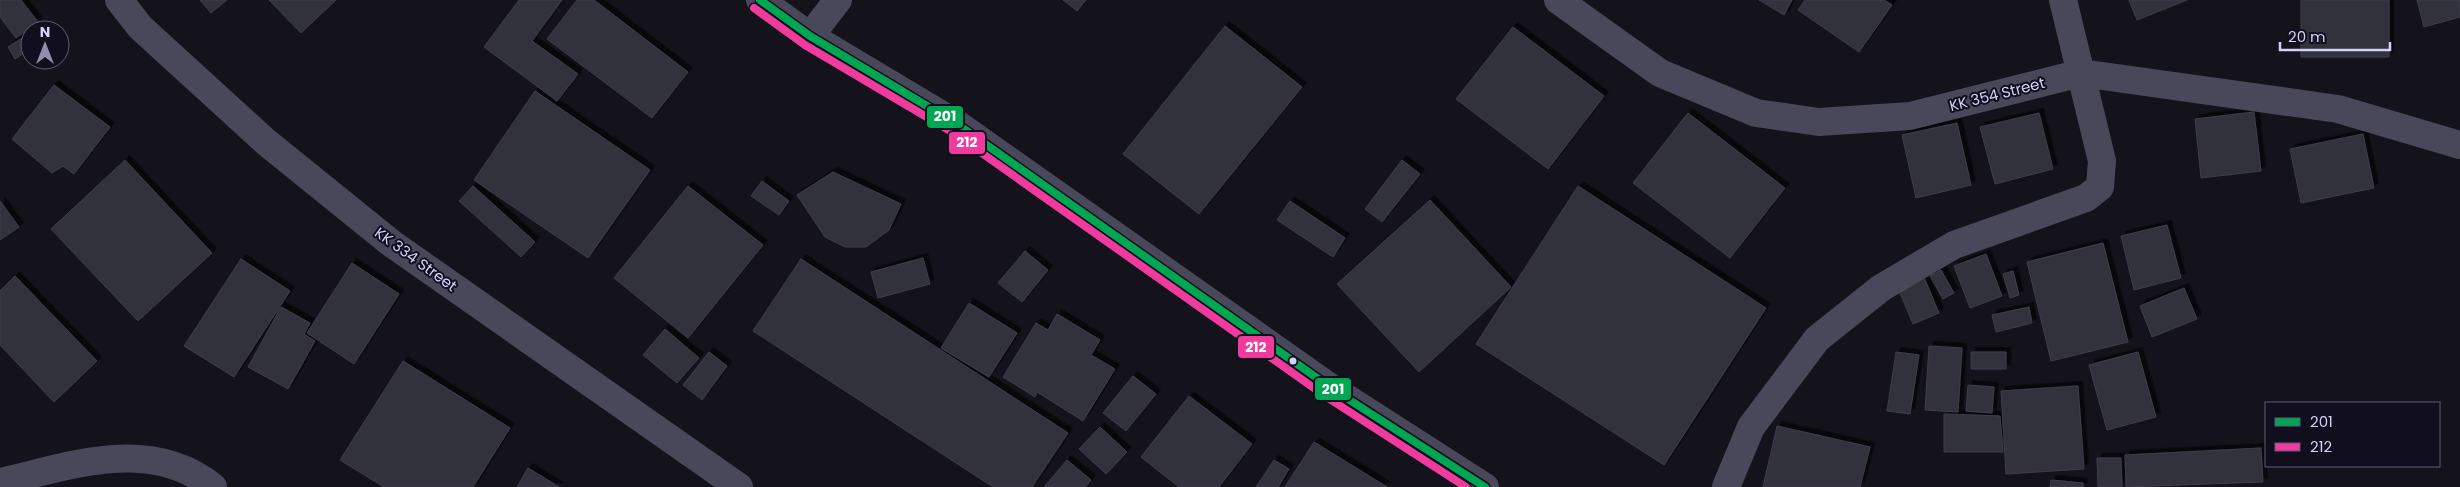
<svg xmlns="http://www.w3.org/2000/svg" width="2460" height="487" viewBox="0 0 2460 487" font-family="Poppins,sans-serif">
<style>
.building{fill:#32303d;stroke:#403d4d;filter:url(#shadow)}
.lines{fill:none;stroke-linecap:round;stroke-linejoin:round}
.minor{stroke:#49485a;stroke-width:28}
.bus-1-casing{stroke:#110f1e;stroke-width:11}
.bus-2-casing{stroke:#110f1e;stroke-width:11}
.bus-1{stroke:#00a651;stroke-width:8}
.bus-2{stroke:#f13a9d;stroke-width:8}
.bus-dot{fill:#d4d1fa;stroke:#110f1e;stroke-width:2}
.labels{text-anchor:middle;dominant-baseline:central;stroke-width:4;stroke-linejoin:round;paint-order:stroke}
.street-label{font-size:15px;fill:#d4d1fa;stroke:#110f1e}
.line-badge{stroke:#110f1e;stroke-width:2}
.badge-label{font-size:14px;text-anchor:middle;font-weight:bold;fill:#fff}
</style>
<defs>
<filter id="shadow"><feDropShadow dx="4.5" dy="-4.5" stdDeviation="0" flood-color="#0009"/></filter>
</defs>
<rect width="100%" height="100%" fill="#14121a"/>
<path class="building" d="M0 0H21L38 22 16 38 0 17Z
M200 0H227L211 13Z
M269 0H336L301 33Z
M519 0H562L532 41 578 74 557 101 484 47Z
M577 0H594L688 72 652 118 547 39Z
M1063 0H1086L1077 11Z
M1759 0H1792L1784 15Z
M1805 0H1884L1892 5 1859 52 1798 10Z
M2129 0H2187L2137 20Z
M2301 0H2389V57H2301Z
M2417 0H2460V17L2424 27Z
M1225 26 1302 87 1199 214 1123 154Z
M1513 27 1604 96 1548 169 1456 99Z
M27 35 30 40V49L15 59 8 47Z
M54 85 110 127 74 174 63 166 52 173 12 139Z
M535 91 650 170 588 258 474 180Z
M2254 112 2261 171 2201 178 2195 119Z
M1688 113 1785 188 1730 258 1633 183Z
M2039 113 2053 169 1995 184 1980 127Z
M1957 123 1971 185 1916 198 1902 135Z
M2363 134 2374 188 2301 203 2290 149Z
M125 160 212 253 138 321 51 229Z
M1402 160 1420 174 1382 222 1365 209Z
M833 172 901 204 889 230 866 247H845L825 237 797 195Z
M762 181 789 201 779 215 751 196Z
M473 186 535 242 521 257 459 201Z
M688 186 763 245 688 338 614 278Z
M1578 186 1766 308 1664 465 1476 344Z
M1430 200 1511 287 1419 372 1337 284Z
M0 201 19 227 0 240Z
M1290 201 1345 238 1333 257 1277 220Z
M2167 225 2181 278 2134 290 2121 236Z
M2103 243 2128 342 2051 361 2027 262Z
M1025 251 1048 270 1022 302 998 283Z
M1986 254 2002 296 1970 308 1954 266Z
M923 258 930 284 878 298 871 272Z
M241 259 290 291 234 377 184 346Z
M801 259 1068 433 1032 487H993L753 331Z
M352 263 399 294 354 364 307 333Z
M1941 270 1954 293 1943 299 1930 276Z
M2013 271 2019 295 2010 298 2003 274Z
M1923 275 1939 313 1913 324 1897 286Z
M15 276 97 361 54 402 0 345V291Z
M2184 288 2197 319 2152 337 2140 306Z
M969 303 1017 333 989 377 941 348Z
M281 307 310 323 304 334 315 341 288 389 248 367Z
M2029 307 2032 323 1996 332 1992 315Z
M1057 314 1100 340 1091 355 1115 369 1083 421 1037 392 1035 397 1003 377 1036 323 1048 330Z
M665 329 699 358 677 383 643 355Z
M1929 346 1962 348 1958 412 1925 410Z
M709 352 727 366 702 400 683 385Z
M1896 352 1919 355 1910 414 1887 411Z
M1971 352H2006V369H1971Z
M2138 352 2156 417 2107 430 2089 365Z
M403 361 510 428 473 487H384L340 460Z
M1133 376 1156 394 1126 431 1103 413Z
M1968 385 1994 387 1992 413 1966 411Z
M2078 386 2084 469 2006 474 2001 391Z
M1189 396 1252 444 1219 487H1179L1141 457Z
M1944 414 2000 416 2003 452H1944Z
M1777 426 1870 447 1860 487H1763Z
M1100 427 1127 452 1106 474 1079 449Z
M1314 442 1387 487H1285Z
M2261 448 2263 482 2126 487 2125 455Z
M2097 458H2121L2122 487H2098Z
M1067 460 1091 480 1085 487H1044Z
M1274 460 1289 469 1278 487H1256Z
M528 468 559 487H517Z
M2051 480 2083 483V487H2050Z"/>
<g class="lines">
<path class="minor" d="M119 0 140 27 266 142 391 243 739 487
M760 0 810 36 957 124 1334 390 1485 487
M1558 0 1660 73 1756 113 1819 122 1910 116 2081 73 2338 109 2460 145
M810 36 838 0
M0 482C71 466 150 436 213 487
M1726 487 1751 427 1817 339 1881 288 1954 245 2086 198 2100 187 2102 161 2063 0"/>
<g class="bus-1-casing">
<path id="bus-1" d="M760 0 810 36 957 124 1334 390 1485 487"/>
</g>
<g class="bus-2-casing">
<path id="bus-2" d="M754 8 805 45 952 132 1328 398 1466 487"/>
</g>
<use href="#bus-1" class="bus-1"/>
<use href="#bus-2" class="bus-2"/>
</g>
<circle class="bus-dot" cx="1293" cy="361" r="4.5"/>
<g class="labels">
<g class="street-label">
<text transform="translate(1997 94) rotate(-14)">KK 354 Street</text>
<text transform="translate(416 259) rotate(36)">KK 334 Street</text>
</g>
</g>
<g class="line-badge">
<rect x="926" y="105" width="38" height="24" rx="5" fill="#00a651"/>
<rect x="948" y="131" width="38" height="24" rx="5" fill="#f13a9d"/>
<rect x="1237" y="335" width="38" height="24" rx="5" fill="#f13a9d"/>
<rect x="1314" y="377" width="38" height="24" rx="5" fill="#00a651"/>
</g>
<g class="badge-label">
<text x="945" y="121">201</text>
<text x="967" y="147">212</text>
<text x="1256" y="352">212</text>
<text x="1333" y="394">201</text>
</g>
<rect x="2265" y="402" width="175" height="65" fill="#110f1e" stroke="#5f5d76"/>
<rect x="2275" y="418" width="25" height="8" fill="#00a651" stroke="#5f5d76"/>
<text x="2310" y="427" font-size="15" fill="#d4d1fa">201</text>
<rect x="2275" y="443" width="25" height="8" fill="#f13a9d" stroke="#5f5d76"/>
<text x="2310" y="452" font-size="15" fill="#d4d1fa">212</text>
<g transform="translate(45 45)"><circle r="24" fill="#110f1e" stroke="#5f5d76"/>
<path d="M0-4L9 19L0 12L-9 19Z" fill="#918eac"/>
<text y="-8" font-size="14" font-weight="bold" text-anchor="middle" fill="#d4d1fa">N</text>
</g>
<path d="M2280 42v8h110v-8" fill="none" stroke="#d4d1fa" stroke-width="2.5"/>
<text x="2288" y="42" font-size="15" fill="#d4d1fa" stroke="#110f1e" stroke-width="4" paint-order="stroke">20 m</text>
</svg>
